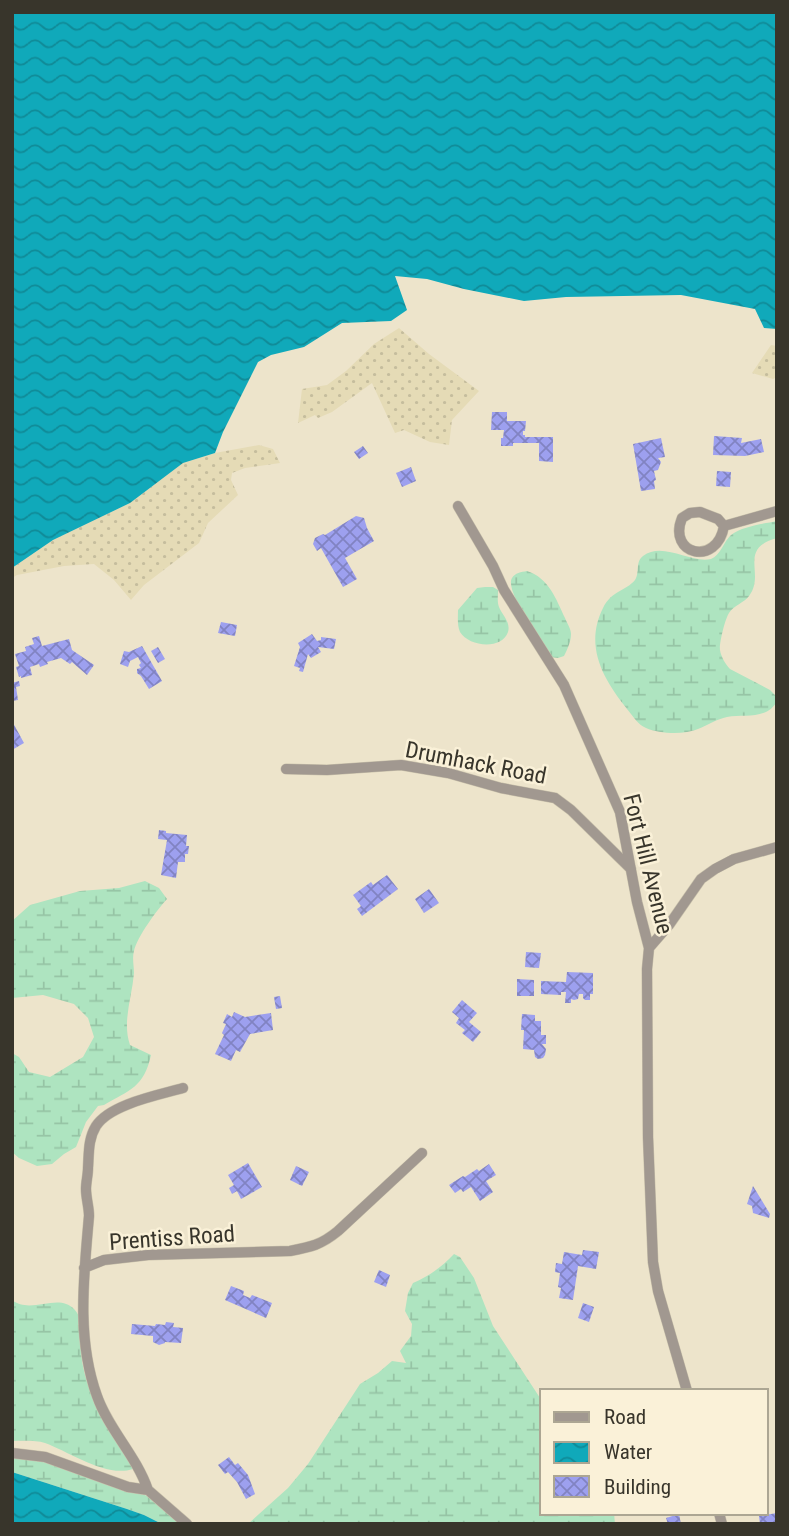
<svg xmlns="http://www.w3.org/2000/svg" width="789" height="1536" viewBox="0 0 789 1536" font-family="'Roboto Condensed',sans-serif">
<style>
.wetland{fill:url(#wetland-marsh)}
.sand{fill:url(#sand-dots)}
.water{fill:url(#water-waves)}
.building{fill:url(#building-cross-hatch)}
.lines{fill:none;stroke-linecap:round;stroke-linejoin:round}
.minor-casing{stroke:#c9c1ab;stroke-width:11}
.minor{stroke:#a19890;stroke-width:10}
.labels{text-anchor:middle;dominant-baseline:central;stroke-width:5;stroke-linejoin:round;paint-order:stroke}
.street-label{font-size:23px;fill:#38352b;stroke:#faf1d8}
</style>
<defs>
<pattern id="wetland-marsh" width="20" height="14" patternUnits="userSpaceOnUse" patternTransform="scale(1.75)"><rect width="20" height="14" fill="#aee4c0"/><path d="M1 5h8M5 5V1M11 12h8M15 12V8" fill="none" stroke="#96c4a5"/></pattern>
<pattern id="sand-dots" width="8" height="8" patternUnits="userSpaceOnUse" patternTransform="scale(1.75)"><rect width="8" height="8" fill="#e5dbb6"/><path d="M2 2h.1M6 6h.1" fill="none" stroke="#c5bd9d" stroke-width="1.8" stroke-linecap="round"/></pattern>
<pattern id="water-waves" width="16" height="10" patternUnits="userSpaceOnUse" patternTransform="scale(1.75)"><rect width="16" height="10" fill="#10a9ba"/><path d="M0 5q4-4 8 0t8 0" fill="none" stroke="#108a97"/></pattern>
<pattern id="building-cross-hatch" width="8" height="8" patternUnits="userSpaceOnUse" patternTransform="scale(1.75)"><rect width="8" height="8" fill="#9da0ef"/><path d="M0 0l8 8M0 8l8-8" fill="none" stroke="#8183c2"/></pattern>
</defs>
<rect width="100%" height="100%" fill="#ede4cb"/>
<path class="wetland" d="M777 521V538C737 549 766 574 749 596 744 603 734 605 729 613 725 619 719 644 720 650 721 657 726 665 730 669L770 690 775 695 776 703C765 720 744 714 727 717 717 719 708 725 698 729 684 735 660 734 646 728 638 725 633 716 627 709 603 679 584 646 603 608 612 590 626 591 635 580 640 573 635 562 643 556 663 541 691 564 711 559 720 556 724 541 731 535 743 526 763 524 777 521Z
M527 571C549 578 556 599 565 618 567 623 571 629 571 634 571 642 567 650 564 656L558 658 550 657C542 644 504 590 512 578 515 573 521 572 527 571Z
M485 587H493L498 590C498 595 497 602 499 607 502 615 511 622 508 632 502 650 469 647 460 632 457 625 458 617 458 610L477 588Z
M145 881 159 888 167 899C157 910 137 937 134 951 132 958 134 966 134 973 132 998 122 1021 130 1045L151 1055C144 1087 130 1090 104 1105L98 1106 86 1122 76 1147 64 1154 52 1164 37 1166 19 1158 12 1152V1053L19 1057 29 1072 50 1077 83 1057 94 1037 88 1018 74 1004 43 995 12 998V921L30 905 80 891 119 888Z
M454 1254 460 1257 474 1278 493 1326 542 1401V1513H614L615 1524H248L288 1488 308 1464 360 1384 378 1373 392 1361 406 1363 400 1351 411 1336 412 1324 405 1311 408 1293 413 1283C429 1276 442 1267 454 1254Z
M12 1300C31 1315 58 1292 74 1309 87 1323 80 1343 82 1361 88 1399 112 1431 133 1462V1469C106 1478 70 1452 45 1443 35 1440 23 1441 12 1441Z
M12 1458 39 1459 123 1486 147 1496 186 1524H162L144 1515 127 1509 12 1472Z"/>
<path class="sand" d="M399 328 429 354 479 391 452 420 449 445 430 442 404 430 395 433 372 383 332 412 318 418 315 415 298 423 302 389 327 385 346 371 374 344Z
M771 345 777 346V377L773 379 752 373Z
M259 445 273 449 280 463 245 468 232 473 231 480 238 495 208 523 199 543 144 585 131 600 114 580 94 564 64 566 17 575 12 578V568L53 540 130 503 183 463 215 453Z"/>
<path class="water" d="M12 12H777V329L764 328 755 309 681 295 566 297 524 301 464 289 427 279 395 276 407 310 391 321 342 323 304 347 271 355 258 362 223 432 215 453 183 463 130 503 53 540 12 568Z
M12 1472 127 1509 144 1515 162 1524H12Z"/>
<path class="building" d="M492 412H507V421H526L525 431H523V435H525V437H553V462L539 461V443H513V446H501V438H503L504 430H491Z
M714 436 742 438 741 443 761 439 764 452 745 456 713 455Z
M661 438 665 457 658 458 661 462 658 470 654 471 656 480 654 481 655 489 641 491 633 444Z
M363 446 368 453 359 459 354 452Z
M411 467 416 481 402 487 396 473Z
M717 471 731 472 730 487 716 486Z
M356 516 364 518 367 528 374 541 345 558 357 579 343 587 321 548 317 551 313 544 315 538 323 534 325 535Z
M221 622 237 625 235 636 218 633Z
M312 634 317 641 321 640V637L336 639 334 649 318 647 321 652 311 658 308 654 303 672 299 671 300 668 294 666 300 647 298 643Z
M39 636 42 646 69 639 72 650 94 665 87 675 72 662 70 664 61 658 47 662 48 664 40 667 39 664 30 667 32 675 21 678V676L19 677 16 667 19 666 15 654 26 651 25 647 34 644 32 638Z
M142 646 162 681 149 689 141 676 137 673V669L141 668 139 665 141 663 138 657 130 661 128 667 120 664 124 651 129 652Z
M158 647 165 659 158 663 151 651Z
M19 681 20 686 16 687 18 700 12 701V683Z
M12 721 24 743 12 750Z
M159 830 166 831V833L187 835 186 846H189L188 854H185V862H178L176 878 161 875 167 840 158 839Z
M387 875 398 889 362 916 357 909 361 906 353 895 371 882 373 885Z
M429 889 439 903 424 913 415 899Z
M526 952 541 953 539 968 525 967Z
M567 972 593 973V994H590V1000H585L583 998V994H579L578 999 574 1000 571 999V1003H565L566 992H561V995L541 994V981L566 982Z
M517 979 534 980V996H517Z
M280 996 282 1008 276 1009 274 997Z
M462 1000 477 1013 469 1022 481 1032 473 1042 462 1033 465 1030 456 1023 459 1018 452 1012Z
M234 1012 245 1017 271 1013 273 1030 250 1034 240 1052 236 1050 231 1061 215 1054 224 1035 222 1033 226 1024 223 1023 227 1014 232 1017Z
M522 1014 535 1015V1021H541V1035H546V1044H542L546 1049 545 1055 543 1058 538 1059 535 1057 534 1050 523 1049 524 1030H521Z
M248 1163 262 1187 241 1199 237 1191 232 1194 229 1188 234 1185 228 1175Z
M489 1164 496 1175 486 1181 493 1192 480 1201 471 1187 463 1192 461 1189 455 1193 449 1185 463 1176 465 1177 477 1169 479 1171Z
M296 1166 309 1172 302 1186 290 1180Z
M753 1186 770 1214 769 1218 753 1213 752 1206 747 1204Z
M583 1250 599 1252 596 1269 578 1266 573 1300 559 1298 561 1288 558 1287 560 1273 555 1272 556 1263 562 1264 564 1252 582 1255Z
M379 1270 390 1275 386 1287 374 1282Z
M231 1286 244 1291 243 1295 250 1298 252 1295 272 1303 266 1318 225 1300Z
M583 1303 594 1307 589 1322 578 1318Z
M166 1322 174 1323 173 1327 183 1328 181 1343 165 1342V1343L159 1345 153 1342V1336L131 1334 132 1324 155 1326 156 1324 165 1325Z
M229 1457 235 1465 238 1463 248 1475 255 1494 246 1499 237 1482 228 1472 225 1474 218 1465Z
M777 1513V1524H760L759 1516Z
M679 1514 681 1524H668L666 1518Z"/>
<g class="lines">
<g class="minor-casing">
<path id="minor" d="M458 506 493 566 504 590 564 685 620 812 637 902 649 948 647 969 648 1137 653 1262 658 1291 687 1391
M700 512 718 519 724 526C717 567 667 555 682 518L690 513Z
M724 526 777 511
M286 769 327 770 401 765 448 773 501 788 555 798 571 810 631 869
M649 948 669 925 701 879 715 869 734 859 777 847
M84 1268 104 1260 148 1255 290 1251C311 1247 321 1245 338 1231L422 1153
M12 1453 45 1457 128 1487 148 1490 187 1524
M148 1490C136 1455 109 1430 97 1396 76 1338 84 1275 89 1216 89 1207 86 1198 86 1189 86 1182 88 1175 88 1168 89 1153 88 1139 96 1126 110 1104 159 1095 183 1088
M719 1513 722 1524"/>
</g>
<use href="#minor" class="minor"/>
</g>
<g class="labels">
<g class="street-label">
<text transform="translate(476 763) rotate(11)">Drumhack Road</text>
<text transform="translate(648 864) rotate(76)">Fort Hill Avenue</text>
<text transform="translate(172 1238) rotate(-4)">Prentiss Road</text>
</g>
</g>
<rect width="789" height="1536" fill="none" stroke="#38352b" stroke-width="28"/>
<rect x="540" y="1389" width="228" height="126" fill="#faf1d8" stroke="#aca693" stroke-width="2"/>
<rect x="554" y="1412" width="35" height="10" fill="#a19890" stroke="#aca693" stroke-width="2"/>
<text x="604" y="1424" font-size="21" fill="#38352b">Road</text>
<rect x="554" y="1442" width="35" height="21" fill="url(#water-waves)" stroke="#aca693" stroke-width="2"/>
<text x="604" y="1459" font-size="21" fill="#38352b">Water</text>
<rect x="554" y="1476" width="35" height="21" fill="url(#building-cross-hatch)" stroke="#aca693" stroke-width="2"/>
<text x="604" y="1494" font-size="21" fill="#38352b">Building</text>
</svg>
